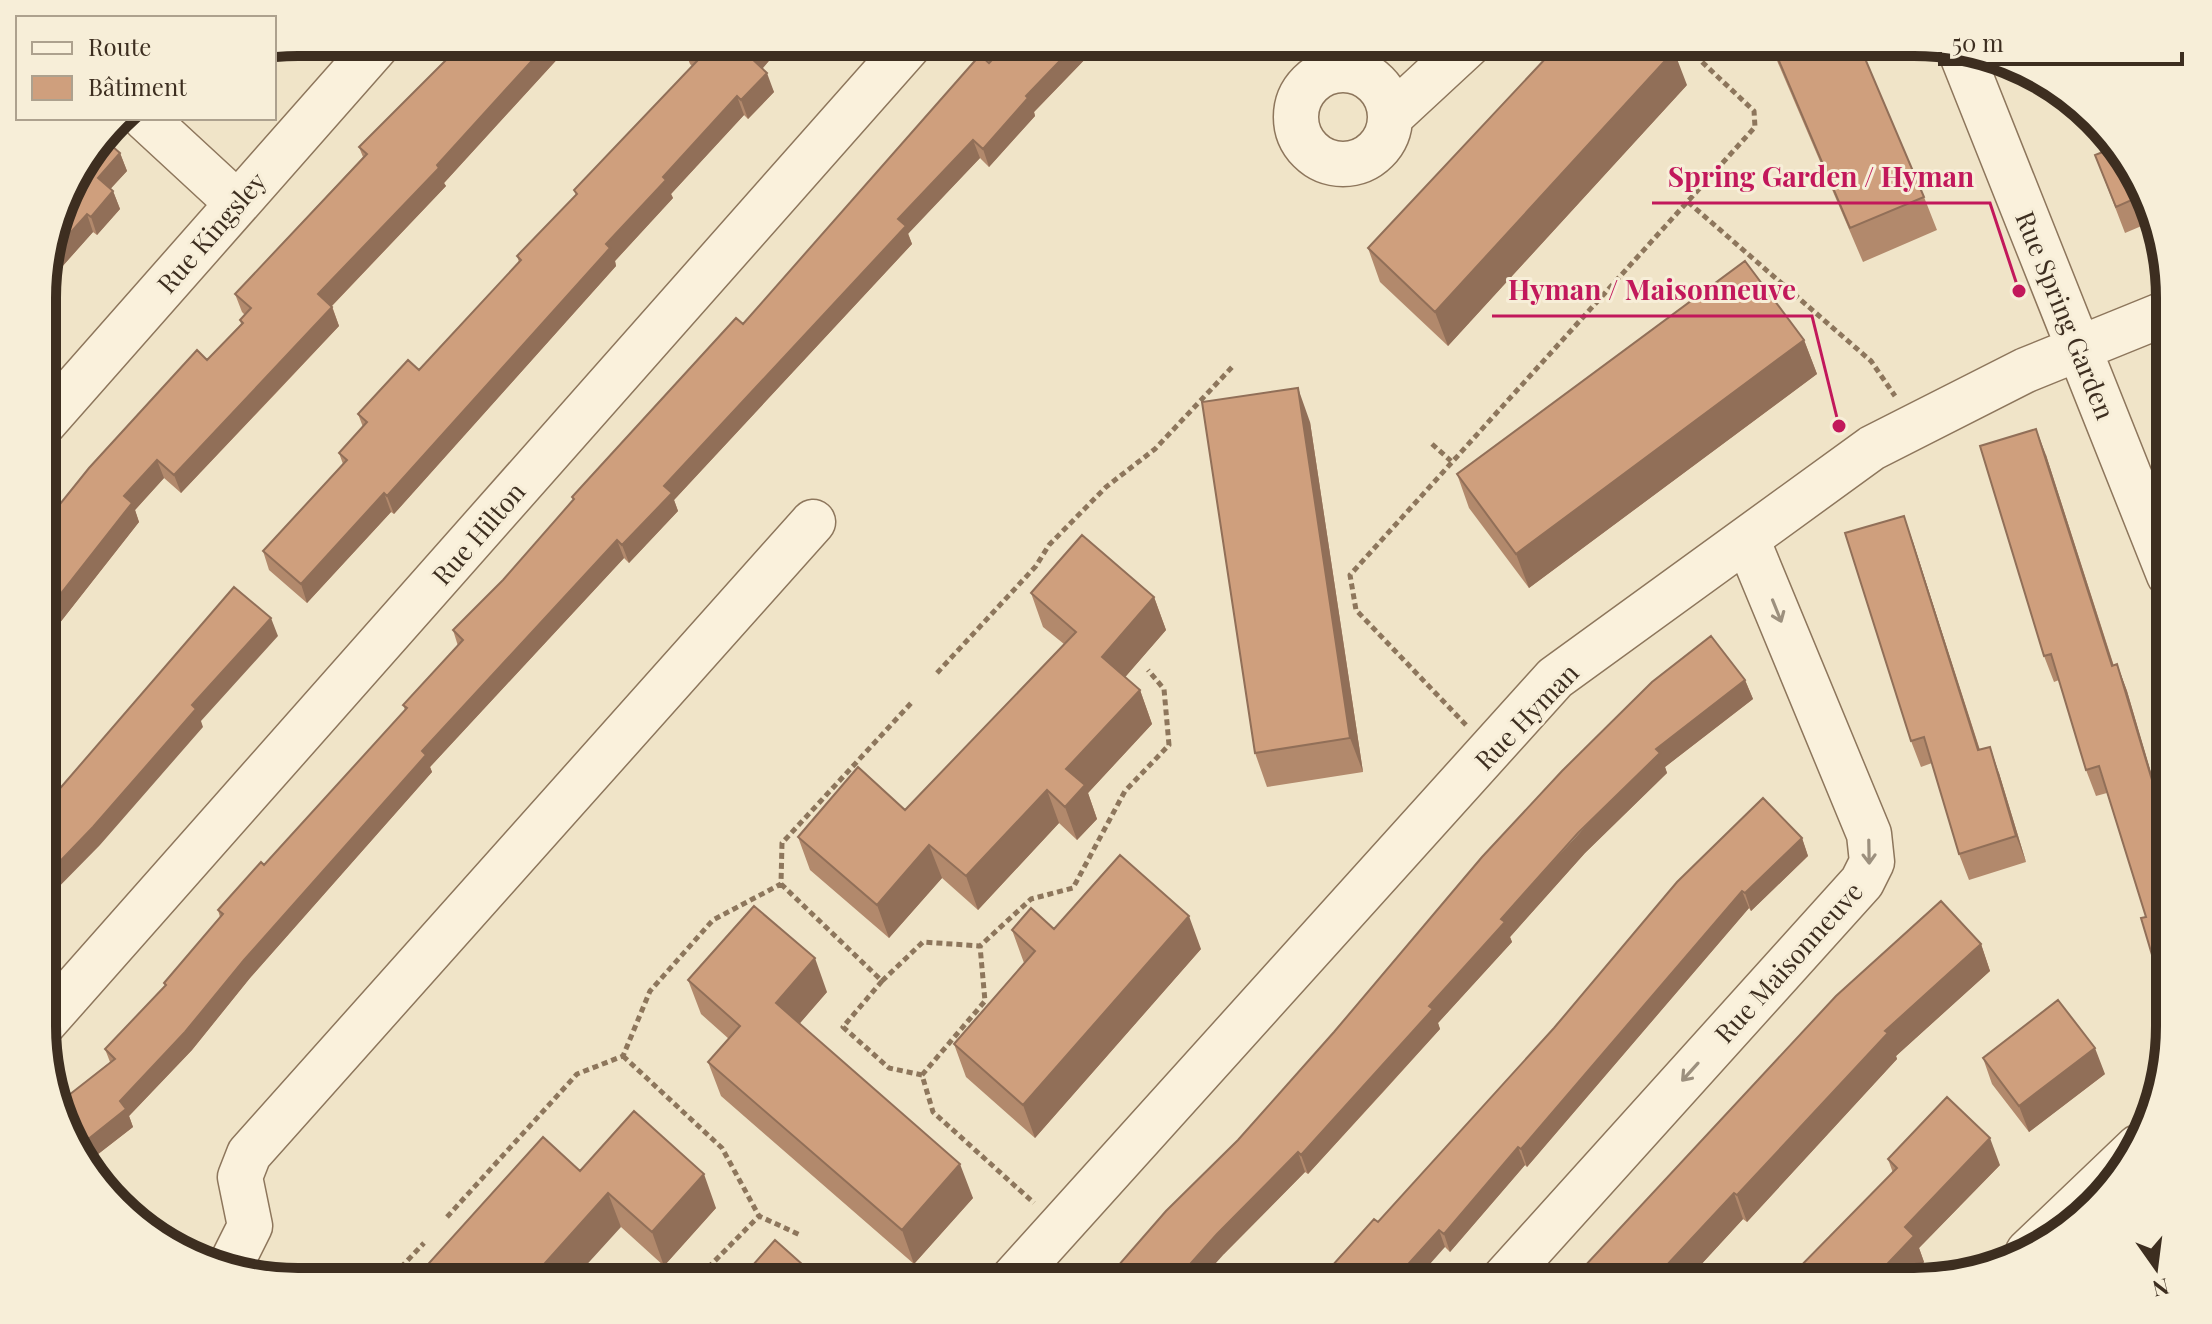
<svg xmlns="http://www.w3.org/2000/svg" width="2212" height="1324" viewBox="0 0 2212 1324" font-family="'Playfair Display',serif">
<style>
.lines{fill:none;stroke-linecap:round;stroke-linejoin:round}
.minor-casing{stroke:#8d765c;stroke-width:47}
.path{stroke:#8d765c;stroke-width:5;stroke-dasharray:6 4;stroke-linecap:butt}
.minor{stroke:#faf1dc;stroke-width:44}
.wall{fill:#b2896c}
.shaded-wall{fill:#916f58}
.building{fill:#cf9f7d;stroke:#916f58;stroke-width:2}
.oneway{stroke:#9c907e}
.labels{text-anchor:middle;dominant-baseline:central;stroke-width:6;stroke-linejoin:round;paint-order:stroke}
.street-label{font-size:26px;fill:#3d2e20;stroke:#f7eed8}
.rim{fill:none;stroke:#3d2e20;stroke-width:10}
.leader{fill:none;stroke:#c2185b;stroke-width:3}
.callout-dot{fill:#c2185b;stroke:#f7eed8;stroke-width:3}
.callout-label{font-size:28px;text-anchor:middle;font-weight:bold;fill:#c2185b;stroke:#f7eed8;stroke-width:6;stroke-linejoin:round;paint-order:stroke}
</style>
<rect width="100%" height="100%" fill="#f0e4c8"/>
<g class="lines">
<g class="minor-casing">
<path id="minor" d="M1962 55 2169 575
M1296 117a47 47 0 1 1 94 0a47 47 0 1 1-94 0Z
M1390 117 1471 42
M145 118 237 203
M44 423 380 42
M44 1023 912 42
M2028 1252 2138 1147
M231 1264 250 1226 240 1177 249 1154 813 522
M1010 1282 1555 678 1872 448 2026 370 2169 312
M1501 1282 1862 882 1872 862 1869 834 1747 539"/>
</g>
<path class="path" d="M1688 202 1871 361 1895 396
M1432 444 1451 461
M937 673 1036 566 1049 545 1106 487 1155 449 1234 365
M1466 725 1356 610 1350 575 1755 127 1754 111 1681 42
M781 884 882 981 843 1027 889 1068 922 1075 933 1112 1034 1203
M882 981 923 942 980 946 1031 899 1073 888 1125 791 1169 745 1164 689 1148 670
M623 1056 722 1148 759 1216 800 1235
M922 1075 985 1001 980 946
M447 1217 577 1074 623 1056 650 991 713 920 781 884 782 843 913 701
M387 1282 424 1243
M694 1282 759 1216"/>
<use href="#minor" class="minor"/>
</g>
<path class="wall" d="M464 42H558L562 54 444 183 446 186 332 306 339 326 277 392 181 493 164 478 135 510 139 522 44 643 207 360 241 324 240 320 245 315 242 312 235 294 363 157 359 147Z
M785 42 762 69 774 92 748 119 744 115 671 194 673 198 615 261 616 266 394 514 391 512 307 603 269 570 263 551 343 464 339 453 363 427 358 414 419 370 519 262 517 256 576 195 574 190 692 66 690 64 683 46Z
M1009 42H1089L1088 43 1091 53 1034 112 1035 116 989 167 980 158 908 233 912 244 674 500 678 511 629 563 624 558 430 767 432 772 250 978 192 1050 129 1116 133 1127 84 1165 60 1102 110 1062 105 1049 165 986 164 983 220 917 218 910 264 865 405 710 403 705 458 646 453 630 503 580 573 501 572 497 743 324Z
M1769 42H1858L1924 197 1937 230 1863 262Z
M1687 85 1448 346 1380 282 1368 248Z
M120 153 127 171 110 189 113 191 120 209 97 235 93 232 44 287Z
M2095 155 2135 170 2151 222 2125 233Z
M1804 340 1817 374 1529 588 1469 508 1457 474Z
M1310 422 1363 772 1267 787 1255 753Z
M2046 455 2114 666 2117 664 2127 691 2153 780 2169 787V1010L2141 918 2146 917 2107 793 2096 796 2086 770 2059 680 2054 682 2044 656Z
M1913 542 1980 750 1999 773 2026 862 1969 880 1959 854 1932 763 1921 767 1911 741Z
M1031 593 1154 597 1166 630 1125 677 1140 690 1152 724 1088 793 1097 819 1077 840 1059 823 978 910 942 878 889 938 810 870 798 837 905 810 1064 644 1043 627Z
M1745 680 1753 699 1665 767 1667 773 1585 853 1510 937 1512 942 1438 1023 1440 1029 1385 1090 1308 1174 1305 1172 1224 1254 1104 1282Z
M1802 838 1808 856 1751 911 1749 908 1527 1167 1525 1165 1450 1252 1445 1247 1324 1279 1323 1276 1378 1222Z
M1054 929 1201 949 1035 1138 966 1077 954 1044 1024 963 1012 930Z
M1981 944 1990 971 1896 1056 1897 1059 1747 1222 1743 1219 1685 1282H1570Z
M688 980 827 992 799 1024 973 1198 914 1264 721 1096 708 1062 729 1039 701 1014Z
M1983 1058 2105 1074 2029 1132 1992 1084Z
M1888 1159 2000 1165 1919 1248 1924 1262 1905 1281 1893 1173Z
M580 1171 716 1208 664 1266 621 1227Z"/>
<path class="shaded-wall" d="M549 42H558L562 54 444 183 446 186 325 313 318 294Z
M762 42H785L756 76 750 57Z
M1078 42H1089L1088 43 1091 53 1034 112 1035 116 989 167 983 149 1026 96Z
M1674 51 1687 85 1448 346 1435 312Z
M767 73 774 92 748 119 741 100Z
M737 96 744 115 671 194 673 198 615 261 616 266 394 514 387 496 606 244 663 177Z
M973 140 980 158 908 234 912 244 674 500 678 511 629 563 622 545 664 486 898 219Z
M120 153 127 171 104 196 98 178Z
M113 191 120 209 97 235 91 217Z
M87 214 93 232 44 287V265L46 260Z
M332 307 339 326 181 493 174 475Z
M1804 340 1817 374 1529 588 1516 554Z
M1298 388 1310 422 1363 772 1350 738Z
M2036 429 2046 455 2122 692 2112 666Z
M157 460 164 478 135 510 139 522 44 643V615L124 496Z
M384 493 391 512 307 603 301 584Z
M1904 516 1913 542 1988 776 1978 750Z
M617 540 624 558 430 767 432 772 250 978 192 1050 129 1116 133 1127 84 1165 77 1148 244 960 422 751Z
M1154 597 1166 630 1114 690 1102 657Z
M271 618 278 636 201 721 203 727 100 845 44 902V878L192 705Z
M2117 664 2127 691 2161 806 2152 780Z
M1745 680 1753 699 1665 767 1667 773 1585 853 1510 937 1512 942 1438 1023 1440 1029 1308 1174 1301 1155 1429 1006 1501 919 1656 749Z
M1140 690 1152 724 1088 793 1097 819 1077 840 1065 807 1066 769Z
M1990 747 1999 773 2026 862 2016 836Z
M1047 790 1059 823 978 910 966 876Z
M1802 838 1808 856 1751 911 1745 893Z
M929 845 942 878 889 938 877 905Z
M1742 891 1749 908 1527 1167 1521 1149Z
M1189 916 1201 949 1035 1138 1023 1105Z
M1981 944 1990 971 1896 1056 1897 1059 1747 1222 1737 1195 1885 1031Z
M815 958 827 992 788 1037 776 1003Z
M2095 1048 2105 1074 2029 1132 2019 1106Z
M1990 1138 2000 1165 1919 1248 1924 1262 1905 1281 1870 1282 1905 1227Z
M1518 1147 1525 1165 1450 1252 1444 1234Z
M1298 1152 1305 1172 1224 1254 1199 1282H1174L1217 1234Z
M960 1164 973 1198 914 1264 902 1230Z
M704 1174 716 1208 664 1266 652 1232Z
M608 1193 621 1227 571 1282H528Z
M1734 1193 1743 1219 1685 1282H1651Z
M1439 1230 1445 1247 1414 1282H1392Z"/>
<path class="building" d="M464 42H549L437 165 439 168 318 294 332 307 270 373 174 475 157 460 124 496 132 503 44 615V524L89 468 197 350 207 360 243 323 240 320 251 308 235 294 367 154 359 147Z
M686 42H762L750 57 767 73 741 100 737 96 663 177 666 180 606 244 610 248 387 496 384 493 301 584 263 551 347 460 339 453 367 422 358 414 408 360 419 370 521 260 517 256 577 194 574 190 698 60 683 46Z
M1009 42H1078L1026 96 1028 98 983 149 973 140 898 219 906 226 664 486 672 493 622 545 617 540 422 751 426 755 244 960 185 1032 120 1101 126 1109 77 1148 60 1102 115 1059 105 1049 166 985 164 983 223 914 218 910 261 862 264 865 407 708 403 705 463 640 453 630 503 580 574 499 572 497 736 318 743 324 980 55 989 63Z
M1561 42H1665L1674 51 1435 312 1368 248Z
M1771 42H1858L1924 197 1850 228Z
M104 139 120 153 98 178 113 191 91 217 87 214 46 260 69 185Z
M2113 148 2135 170 2143 195 2116 207 2095 155Z
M1745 261 1804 340 1516 554 1457 474Z
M1298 388 1350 738 1255 753 1202 402Z
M2036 429 2112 666 2117 664 2152 780 2166 776 2169 788V1004L2167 1005 2141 918 2146 917 2099 766 2086 770 2051 654 2044 656 1980 446Z
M1904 516 1978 750 1990 747 2016 836 1959 854 1924 737 1911 741 1845 533Z
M1082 535 1154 597 1102 657 1140 690 1066 769 1085 785 1065 807 1047 790 966 876 929 845 877 905 798 837 858 767 905 810 1076 632 1031 593Z
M234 587 271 618 192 705 196 709 93 827 44 878V812L59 796 56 793Z
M1711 636 1745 680 1656 749 1660 753 1578 833 1501 919 1505 922 1429 1006 1433 1009 1301 1155 1298 1152 1217 1234 1174 1282H1104L1166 1211 1238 1140 1334 1032 1482 857 1562 771 1652 682Z
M1763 798 1802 838 1745 893 1742 891 1521 1149 1518 1147 1444 1234 1439 1230 1392 1282H1321L1325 1278 1323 1276 1374 1219 1378 1222 1554 1028 1677 882Z
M1120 855 1189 916 1023 1105 954 1044 1035 951 1012 930 1031 908 1054 929Z
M1941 901 1981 944 1885 1031 1888 1033 1737 1195 1734 1193 1651 1282H1570L1836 996Z
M754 906 815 958 776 1003 960 1164 902 1230 708 1062 740 1026 688 980Z
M2058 1000 2095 1048 2019 1106 1983 1058Z
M1947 1097 1990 1138 1905 1227 1914 1236 1870 1282H1785L1897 1168 1888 1159Z
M634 1111 704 1174 652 1232 608 1193 528 1282H412L543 1137 580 1171Z
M775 1240 822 1282H738Z"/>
<defs><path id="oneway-shaft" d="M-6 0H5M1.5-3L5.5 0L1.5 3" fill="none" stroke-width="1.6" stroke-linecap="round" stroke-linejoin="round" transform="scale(2)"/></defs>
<g class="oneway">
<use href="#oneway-shaft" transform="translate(1777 611) rotate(68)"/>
<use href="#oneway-shaft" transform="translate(1869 852) rotate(89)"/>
<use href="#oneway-shaft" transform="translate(1690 1072) rotate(132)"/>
</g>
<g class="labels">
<g class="street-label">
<text transform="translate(211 232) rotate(-49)">Rue Kingsley</text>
<text transform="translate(2066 315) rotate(68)">Rue Spring Garden</text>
<text transform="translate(478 533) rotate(-49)">Rue Hilton</text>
<text transform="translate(1526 716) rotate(-46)">Rue Hyman</text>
<text transform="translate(1788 962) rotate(-48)">Rue Maisonneuve</text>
</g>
</g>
<path d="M0 0H2212V1324H0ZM298 56H1914A242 242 0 0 1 2156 298V1026A242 242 0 0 1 1914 1268H298A242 242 0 0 1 56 1026V298A242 242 0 0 1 298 56Z" fill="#f7eed8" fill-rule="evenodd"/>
<path class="rim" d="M298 56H1914A242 242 0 0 1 2156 298V1026A242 242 0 0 1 1914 1268H298A242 242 0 0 1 56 1026V298A242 242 0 0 1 298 56Z"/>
<path class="leader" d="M2019 291L1990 203H1652M1839 426L1812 316H1492"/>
<g class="callout-dot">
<circle cx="2019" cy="291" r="8"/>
<circle cx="1839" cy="426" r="8"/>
</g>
<g class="callout-label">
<text x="1821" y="187">Spring Garden / Hyman</text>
<text x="1652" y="300">Hyman / Maisonneuve</text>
</g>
<rect x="16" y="16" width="260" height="104" fill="#f7eed8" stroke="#ada18e" stroke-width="2"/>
<rect x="32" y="42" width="40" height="12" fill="#faf1dc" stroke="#ada18e" stroke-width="2"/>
<text x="88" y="56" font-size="24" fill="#3d2e20">Route</text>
<rect x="32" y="76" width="40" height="24" fill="#cf9f7d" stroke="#ada18e" stroke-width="2"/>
<text x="88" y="96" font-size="24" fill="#3d2e20">Bâtiment</text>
<g transform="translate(2156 1268) rotate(166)" stroke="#f7eed8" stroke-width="6" paint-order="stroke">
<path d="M0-6L14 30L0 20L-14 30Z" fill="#3d2e20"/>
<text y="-12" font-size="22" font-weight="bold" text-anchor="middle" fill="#3d2e20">N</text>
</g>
<path d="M1940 52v12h242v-12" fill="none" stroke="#3d2e20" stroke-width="4"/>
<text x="1952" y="52" font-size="24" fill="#3d2e20" stroke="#f7eed8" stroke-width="6" paint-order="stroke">50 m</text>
</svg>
